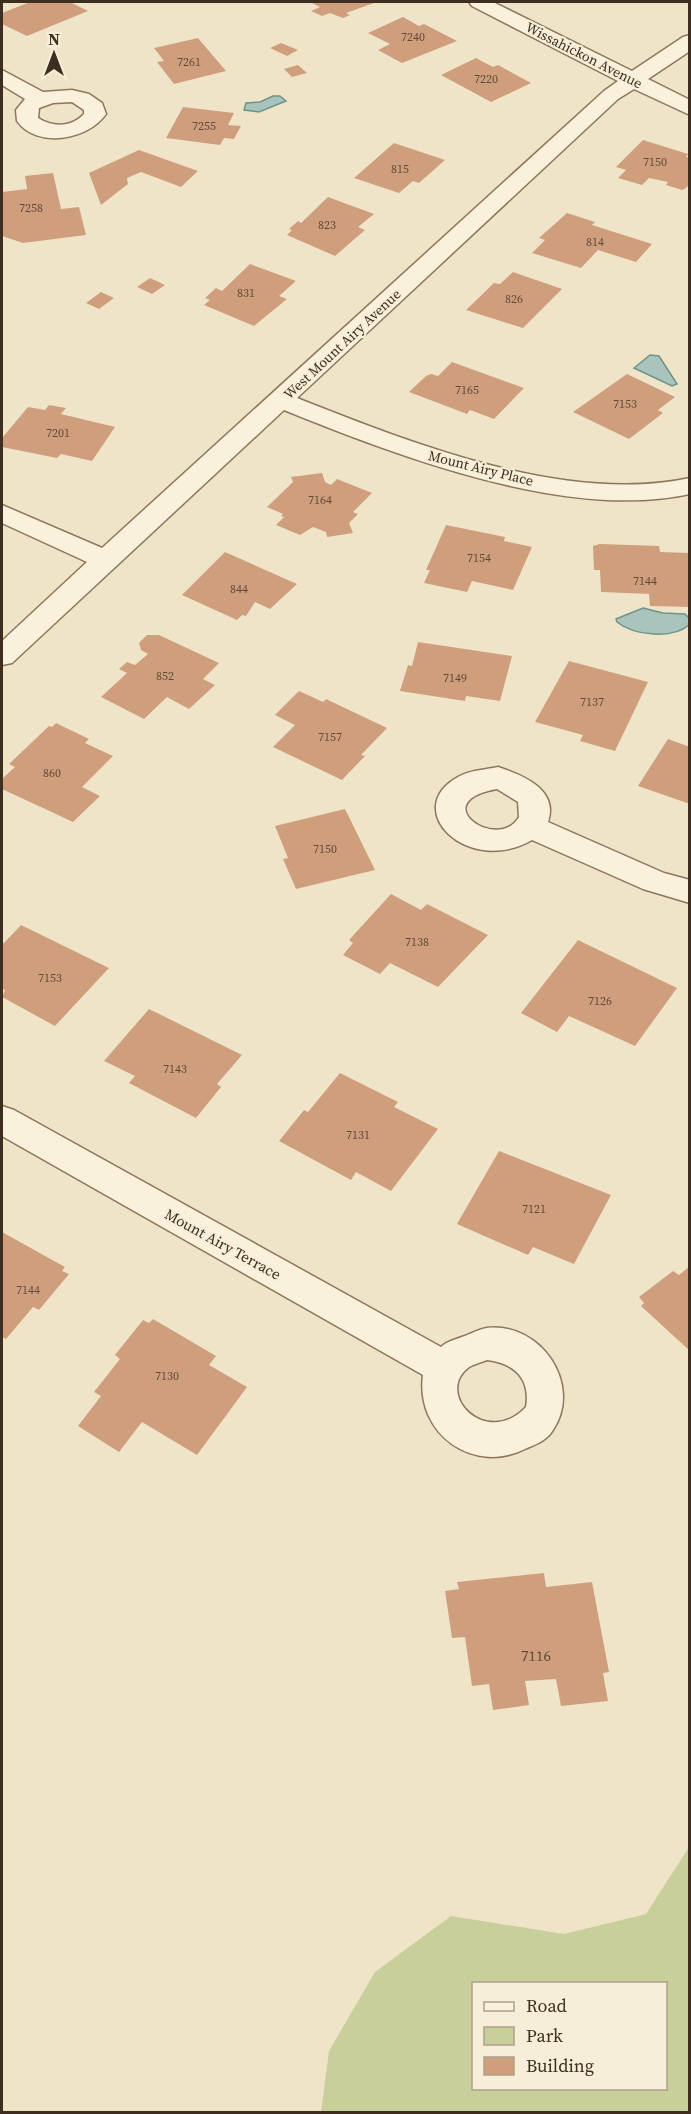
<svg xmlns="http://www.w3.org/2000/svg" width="691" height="2114" viewBox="0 0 691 2114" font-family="'Source Serif 4',serif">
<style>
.green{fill:#c9cf9b;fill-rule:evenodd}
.water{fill:#a9c4bc;stroke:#6f938a;stroke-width:1.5}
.building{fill:#cf9f7d}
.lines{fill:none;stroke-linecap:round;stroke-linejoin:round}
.minor-casing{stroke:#8d765c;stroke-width:3}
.minor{fill:#faf1dc;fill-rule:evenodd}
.labels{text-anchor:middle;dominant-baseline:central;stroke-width:4.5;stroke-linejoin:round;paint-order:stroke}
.number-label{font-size:12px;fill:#624a37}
.far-street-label{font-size:14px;fill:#3d2e20;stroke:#f7eed8}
.street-label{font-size:15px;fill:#3d2e20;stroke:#f7eed8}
.near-number-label{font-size:15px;fill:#624a37}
</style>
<rect width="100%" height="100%" fill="#f0e4c8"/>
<path class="green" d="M689 1847V2112H321L329 2051 375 1972 451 1916 564 1934 646 1914ZM474 1984H666V2088H474Z"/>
<path class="water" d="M273 96H280L286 101 259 112 244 110 246 103 260 102Z
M650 355 659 356 677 384 672 386 634 368Z
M643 608 663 613 685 614 689 618V625C673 639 634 636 617 622L616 619Z"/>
<path class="building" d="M30 2H70L88 11 27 36 2 24V13Z
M310 2H372L374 3 346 13 350 15 343 18 330 13 322 16 311 11 320 7Z
M403 17 419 26 424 24 457 41 402 63 378 50 390 44 368 33Z
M198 38 226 71 174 84 157 62 164 61 154 48Z
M281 43 298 50 287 56 270 48Z
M476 58 493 67 498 65 531 83 491 102 441 75Z
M298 65 307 73 292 77 284 69Z
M183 107 234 113 228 125 241 126 234 139 224 138 220 145 166 138Z
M643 140 688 154 686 157 690 158V184L686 188 682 190 666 185 668 182 649 178 642 185 618 178 626 170 616 167Z
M394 143 445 160 419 183 413 181 399 193 354 178Z
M139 150 198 171 181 187 141 172 127 178 128 184 101 205 89 173Z
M53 173 61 209 79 207 86 235 23 243 2 236V192L27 189 25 176Z
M328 197 374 214 358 227 365 230 335 256 287 235 292 230 289 229 298 221 301 223Z
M567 213 595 222 592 225 652 244 636 262 598 250 581 268 532 253 545 240 539 238Z
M250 264 296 281 279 296 287 299 254 326 204 305 210 300 205 298 216 288 222 291Z
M513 272 562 289 523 328 466 310 494 283 500 284Z
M150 278 165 285 152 294 137 287Z
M101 292 114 298 99 309 86 303Z
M452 362 524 388 494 419 470 410 467 414 409 392 426 376 431 374 438 376Z
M627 374 675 397 658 410 663 413 629 439 573 412Z
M49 405 66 408 61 414 115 427 92 461 61 454 57 458 2 447V438L28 407 45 410Z
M322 473 325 482 331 485 337 479 372 493 353 512 358 514 349 523 353 533 327 537 326 532 313 527 300 535 276 525 284 517 281 516 283 514 267 507 293 482 291 477Z
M446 525 505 537 504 541 532 547 513 590 472 581 467 592 424 583 430 570H426Z
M600 544 659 546 660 552 690 553V607L650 606 649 594 601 592 600 570H594L593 546Z
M225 552 297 584 270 609 255 602 246 616 242 615 237 620 182 595Z
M147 635H159L219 663 203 679 215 685 189 709 167 697 144 719 101 697 127 673 119 669 127 662 135 665 148 654 141 650 139 643Z
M418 642 512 656 500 701 466 696 465 701 400 691 408 665 412 666Z
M569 661 648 682 615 751 580 741 583 735 535 722Z
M299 691 323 702 326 699 387 728 361 755 365 756 342 780 273 747 295 725 275 715Z
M56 723 89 739 85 743 113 756 82 787 100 796 73 822 2 789V779L15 767 9 764 49 726 52 727Z
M668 739 690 747V804L638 786Z
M345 809 375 870 296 889 283 859 288 858 275 826Z
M391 894 421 910 427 904 488 935 438 987 390 963 380 974 343 955 353 943 349 940Z
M21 925 109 968 55 1026 2 997 5 990 2 988V945Z
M578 940 677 988 635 1046 569 1016 557 1032 521 1013Z
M149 1009 242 1055 217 1084 221 1087 196 1118 129 1083 135 1076 104 1061Z
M340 1073 398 1102 394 1107 438 1129 391 1191 356 1172 351 1180 279 1141 304 1110 308 1112Z
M499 1151 611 1195 574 1264 533 1247 528 1255 457 1224Z
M2 1232 65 1267 62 1271 69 1274 39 1310 33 1307 6 1339 2 1337Z
M690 1266V1351L641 1306 644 1303 639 1297 673 1271 679 1275Z
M153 1319 216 1356 209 1365 247 1387 197 1455 142 1422 119 1452 78 1426 101 1396 94 1392 120 1359 115 1355 143 1320 149 1323Z
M544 1573 546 1587 592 1582 609 1672 603 1673 608 1701 561 1706 556 1679 525 1681 529 1705 493 1710 489 1684 472 1686 465 1637 452 1638 445 1591 459 1589 457 1582Z"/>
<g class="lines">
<g class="minor-casing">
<path id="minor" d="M469 2H493L632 71 683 37 690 35V51L648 79 690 100V115L634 89 618 99 297 398C411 443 566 505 690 478V494C566 521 398 456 284 410L12 663 2 665V641L87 562 2 523V505L102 548 604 91 618 81 472 6Z
M2 70 43 92 72 90 89 94 102 103 106 114C88 140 37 149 17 121L16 110 25 99 2 85ZM72 102 84 110V114C72 127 54 128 38 118L39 108 53 103Z
M498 767C522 775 559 789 548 822L664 873 690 880V903L643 889 532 840C467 877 400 809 458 777 469 770 485 770 498 767ZM497 789 518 802 519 817C498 853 424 802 497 789Z
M2 1106 14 1110 441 1347C447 1341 457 1339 465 1336 472 1333 480 1329 487 1328 541 1322 583 1385 553 1430 547 1440 537 1444 527 1448 474 1476 415 1434 423 1375L2 1136ZM487 1360C514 1363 531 1379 526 1407 487 1449 433 1394 469 1367 474 1364 482 1362 487 1360Z"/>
</g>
<use href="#minor" class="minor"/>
</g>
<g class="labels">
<g class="number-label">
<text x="413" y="37">7240</text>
<text x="189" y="62">7261</text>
<text x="486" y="79">7220</text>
<text x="204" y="126">7255</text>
<text x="655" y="162">7150</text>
<text x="400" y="169">815</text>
<text x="31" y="208">7258</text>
<text x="327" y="225">823</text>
<text x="595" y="242">814</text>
<text x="246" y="293">831</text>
<text x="514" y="299">826</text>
<text x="467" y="390">7165</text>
<text x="625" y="404">7153</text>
<text x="58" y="433">7201</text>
<text x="320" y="500">7164</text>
<text x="479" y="558">7154</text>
<text x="645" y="581">7144</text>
<text x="239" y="589">844</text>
<text x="165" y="676">852</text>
<text x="455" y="678">7149</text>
<text x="592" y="702">7137</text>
<text x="330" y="737">7157</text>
<text x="52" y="773">860</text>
<text x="325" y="849">7150</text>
<text x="417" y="942">7138</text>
<text x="50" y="978">7153</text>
<text x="600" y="1001">7126</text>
<text x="175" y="1069">7143</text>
<text x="358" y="1135">7131</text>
<text x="534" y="1209">7121</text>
<text x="28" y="1290">7144</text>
<text x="167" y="1376">7130</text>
</g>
<g class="far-street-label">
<text transform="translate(584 55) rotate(27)">Wissahickon Avenue</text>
<text transform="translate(342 344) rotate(-43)">West Mount Airy Avenue</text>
<text transform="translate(481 468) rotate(14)">Mount Airy Place</text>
</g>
<g class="street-label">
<text transform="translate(223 1244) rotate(29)">Mount Airy Terrace</text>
</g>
<g class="near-number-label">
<text x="536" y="1655">7116</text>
</g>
</g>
<rect width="691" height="2114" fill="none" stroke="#3d2e20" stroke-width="6"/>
<rect x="472" y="1982" width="195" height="108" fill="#f7eed8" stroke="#ada18e" stroke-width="1.5"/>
<rect x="484" y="2002" width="30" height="9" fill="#faf1dc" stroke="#ada18e" stroke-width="1.5"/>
<text x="526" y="2012" font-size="18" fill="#3d2e20">Road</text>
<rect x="484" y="2027" width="30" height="18" fill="#c9cf9b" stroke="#ada18e" stroke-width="1.5"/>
<text x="526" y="2042" font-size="18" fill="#3d2e20">Park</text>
<rect x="484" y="2057" width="30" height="18" fill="#cf9f7d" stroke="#ada18e" stroke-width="1.5"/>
<text x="526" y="2072" font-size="18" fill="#3d2e20">Building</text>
<g transform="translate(54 54)" stroke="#f7eed8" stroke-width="4.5" paint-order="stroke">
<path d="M0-4.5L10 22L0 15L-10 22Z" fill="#3d2e20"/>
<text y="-9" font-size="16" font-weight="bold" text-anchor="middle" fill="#3d2e20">N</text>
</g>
</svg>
